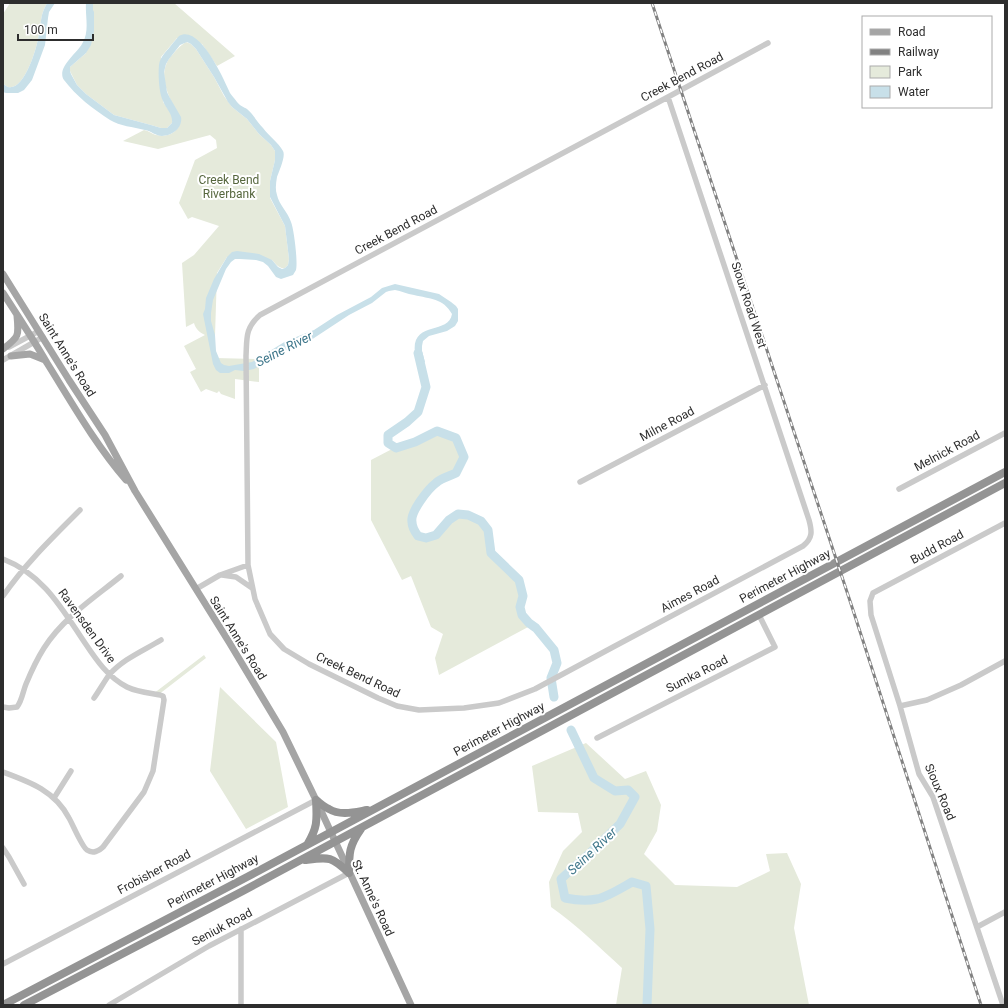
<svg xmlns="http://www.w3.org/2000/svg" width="1008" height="1008" viewBox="0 0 1008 1008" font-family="Roboto,sans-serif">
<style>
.green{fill:#e5eadb}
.water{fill:#c8e0e9}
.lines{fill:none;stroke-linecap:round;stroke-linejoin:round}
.river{stroke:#c8e0e9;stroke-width:9}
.minor{stroke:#cacaca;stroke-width:5.5}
.major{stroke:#a5a5a5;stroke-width:7}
.highway{stroke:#949494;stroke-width:8}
.rail-casing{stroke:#828282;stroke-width:3}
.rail{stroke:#fff;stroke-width:1.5;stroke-dasharray:4.5;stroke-linecap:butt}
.labels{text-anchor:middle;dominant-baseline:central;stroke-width:4;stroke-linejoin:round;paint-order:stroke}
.street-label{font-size:12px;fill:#2d2d2d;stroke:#fff}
.park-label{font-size:12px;fill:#55663d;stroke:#fff}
.water-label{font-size:13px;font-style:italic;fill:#3f778b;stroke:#fff}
</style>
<rect width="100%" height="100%" fill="#fff"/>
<path class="green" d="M10 3H47C45 7 43 11 42 15 40 23 40 31 38 39 36 50 24 91 8 87 6 86 5 85 3 84V14Z
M93 3H174L235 56 217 66 202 44 177 38 161 57 163 102 170 112 173 119 172 123 167 128H161L151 125 114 115 86 94 77 85 70 71V67L86 53 93 10Z
M186 42 191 44 196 49 214 77 224 96 232 107 247 119 259 134 271 145 275 151V160L270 181V198L285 226 289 259 288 265 285 268C279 269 276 264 272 260L227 257 217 273 215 336 208 335 215 358 259 359V382L235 379V399L221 394 219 391 217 393 206 389 201 392 190 372 196 369 184 346 205 335C200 333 195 328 194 323L186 327 182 263 194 255 219 226 192 217 188 219 179 203 195 160 217 148 216 140 210 135 158 149 123 141 144 130C149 131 152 134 156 135 168 138 179 132 181 120 173 105 159 82 166 65 167 61 170 57 173 54 177 49 181 45 186 42Z
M432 432C445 432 450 435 459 444 463 449 466 451 465 457 463 473 448 473 439 481 433 486 429 492 425 498 422 502 418 506 415 510 409 521 413 533 424 539 429 537 434 535 437 532 444 526 450 516 458 514 463 513 468 515 473 517 497 527 483 540 495 557 497 559 500 561 502 563 509 569 517 575 519 583 523 593 518 595 517 604 516 614 522 621 530 626L439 675 435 658 443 634 431 627 411 576 402 580 371 520V460L394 448H401L409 445 427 434Z
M204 655 206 658 158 695 153 694Z
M220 687 276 742 288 807 246 829 210 771Z
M586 743 625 779 646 771 661 805 657 831 644 854 675 885 737 887 770 871 766 854 787 853 801 884 794 928 809 1005H616L622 968C599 947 577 925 551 907L549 882 563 851 582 832 578 813 538 812 532 766Z"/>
<path class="water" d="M47 3H55L49 12 48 18 45 45 32 80 24 90 18 93H6L3 92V84C5 85 6 86 8 87 24 91 36 50 38 39 40 31 40 23 42 15 43 11 45 7 47 3Z
M86 3H93V10L94 12V31L91 45 86 53 70 67V71L71 74 77 85 86 94 114 115 151 125 161 128H167L172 123C173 114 166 109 163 101 159 93 158 75 159 65 160 56 168 50 173 43 175 41 177 38 179 36 200 24 224 80 230 93 232 96 235 99 237 102 240 106 244 107 247 109 254 115 257 122 263 128 269 136 278 142 283 151 286 156 279 171 277 177 276 183 275 189 277 195 279 205 288 212 291 222 294 229 298 263 296 270 295 272 294 273 293 275L281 279 276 277 268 266 263 262 256 260 240 259H235L231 262 226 269 213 300 211 313V321L215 335 216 351 221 363 224 365 229 366 252 362 286 341 314 330 337 315 371 297 382 288 395 284 439 294 451 302 456 306 458 309V321L455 326 447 331 429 336 423 341 422 346V351L425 362 418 366C402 316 448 338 452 314 443 298 430 299 414 295 407 294 401 291 395 290L389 291 386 292 372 303 349 315 311 340 290 348 254 369 244 371 235 370 229 373H220L216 370 213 364 203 314 205 309 206 298 214 279 227 257 232 252 237 251 259 254 272 260 278 267 282 269 285 268 288 265 289 259 285 226 270 197V181L275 160V151L271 145 259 134 247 119 232 107 228 102 214 77 196 49 191 44 187 42 180 45 169 59 166 64 164 72 167 92 170 98 181 117C183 128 172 136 162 136 156 136 151 131 145 130 133 127 120 126 110 120 93 109 76 96 64 80 56 68 77 53 82 44 90 31 85 17 86 3Z"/>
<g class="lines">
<path class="river" d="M418 353 426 387 418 412 407 422 388 435V443L396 448 415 442 437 431 456 438 464 457 456 473C450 476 441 478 436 483 428 489 410 512 412 522 412 527 415 532 418 536L426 538 436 535 449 520 458 514 468 515 481 521 488 530 491 553 519 580 523 596 520 607 522 615 529 623 536 628 554 650 557 663 551 678 554 697
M571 730 594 778 615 791 628 790 635 797 620 824 590 853 573 868 561 879 565 898C575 900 587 901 597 899 607 897 623 887 632 882L646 886 650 929 647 1005"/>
<path class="minor" d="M668 97 809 520C812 531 813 538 803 546L615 646 535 689 499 703 464 708 419 710 397 706 378 698 309 664 284 649 270 634 255 599 248 565 246 356C247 338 245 328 260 315L668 97 768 43
M9 347 39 331
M3 360 43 337
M580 482 765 385
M899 489 1005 433
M3 559C44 575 62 609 85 643 97 661 108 677 127 687 137 692 149 693 160 695L163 696 164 700 153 771 144 792 103 847C99 851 93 854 87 850 82 847 73 825 69 818 55 791 30 782 3 772
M222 575 236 577 252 588
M196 589 220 575 248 565
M3 596C25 564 52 538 80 510
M94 698C99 691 104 682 109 675 123 659 143 651 161 640
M900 706 927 700 961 685 1005 661
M3 707 9 708 17 707C22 701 23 691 26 684 31 672 37 659 44 648 63 618 94 598 121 576
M597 738 775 647 759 615
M54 798 71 771
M3 848 9 857 24 884
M977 927 1005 912
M3 964 316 800
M109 1005 209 946 349 873
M241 1005V929
M1003 1005 933 797 919 774 900 706 871 615 870 601 873 593 1005 523"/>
<path class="major" d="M3 274 69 380 105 435 135 491 229 642 283 732 316 800 411 1005
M3 293C18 316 33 339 47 363 72 403 95 444 126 480
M3 349C19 337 19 336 17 316
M11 356 30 354 45 360"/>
<path class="highway" d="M316 800C320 803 324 807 329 809 340 816 355 812 367 810
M307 845C318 827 317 820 316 800
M305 860C329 857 331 856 349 873
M349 873C349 853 349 846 361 829
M3 1005 247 877 1005 472
M24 1005 241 892 1005 483"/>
<g class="rail-casing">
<path id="rail" d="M652 3 853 610 981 1005"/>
</g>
<use href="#rail" class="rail"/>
</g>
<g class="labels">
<g class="street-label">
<text transform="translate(682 77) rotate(-28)">Creek Bend Road</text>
<text transform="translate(396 230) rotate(-28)">Creek Bend Road</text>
<text transform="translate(749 305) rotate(72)">Sioux Road West</text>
<text transform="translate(67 355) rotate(58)">Saint Anne's Road</text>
<text transform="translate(667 424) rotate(-28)">Milne Road</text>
<text transform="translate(947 451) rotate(-28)">Melnick Road</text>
<text transform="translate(937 547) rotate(-28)">Budd Road</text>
<text transform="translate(785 576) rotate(-28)">Perimeter Highway</text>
<text transform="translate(690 594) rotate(-28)">Aimes Road</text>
<text transform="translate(87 626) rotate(54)">Ravensden Drive</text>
<text transform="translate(238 638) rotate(58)">Saint Anne's Road</text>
<text transform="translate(697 674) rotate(-27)">Sumka Road</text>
<text transform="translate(358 675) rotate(25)">Creek Bend Road</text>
<text transform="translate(499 729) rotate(-28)">Perimeter Highway</text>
<text transform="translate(940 792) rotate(67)">Sioux Road</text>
<text transform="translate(154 872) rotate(-28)">Frobisher Road</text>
<text transform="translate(213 881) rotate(-28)">Perimeter Highway</text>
<text transform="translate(373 898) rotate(65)">St. Anne's Road</text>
<text transform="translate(222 927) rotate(-28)">Seniuk Road</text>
</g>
<g class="park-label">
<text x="229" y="180">Creek Bend<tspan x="229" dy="14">Riverbank</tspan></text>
</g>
<g class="water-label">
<text transform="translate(284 349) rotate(-27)">Seine River</text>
<text transform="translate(592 851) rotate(-43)">Seine River</text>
</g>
</g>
<rect width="1008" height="1008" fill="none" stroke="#2d2d2d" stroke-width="8"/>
<rect x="862" y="16" width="130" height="92" fill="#ffffff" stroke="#ababab"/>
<rect x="870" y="29" width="20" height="6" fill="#a5a5a5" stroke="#ababab"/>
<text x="898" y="36" font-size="12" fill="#2d2d2d">Road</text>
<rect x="870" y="49" width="20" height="6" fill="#828282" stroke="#ababab"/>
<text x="898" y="56" font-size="12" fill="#2d2d2d">Railway</text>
<rect x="870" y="66" width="20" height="12" fill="#e5eadb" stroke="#ababab"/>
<text x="898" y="76" font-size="12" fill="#2d2d2d">Park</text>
<rect x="870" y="86" width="20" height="12" fill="#c8e0e9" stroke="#ababab"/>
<text x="898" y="96" font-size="12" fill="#2d2d2d">Water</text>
<path d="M18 34v6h75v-6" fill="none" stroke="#2d2d2d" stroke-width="2"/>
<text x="24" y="34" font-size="12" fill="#2d2d2d" stroke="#ffffff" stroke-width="3" paint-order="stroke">100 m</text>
</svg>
